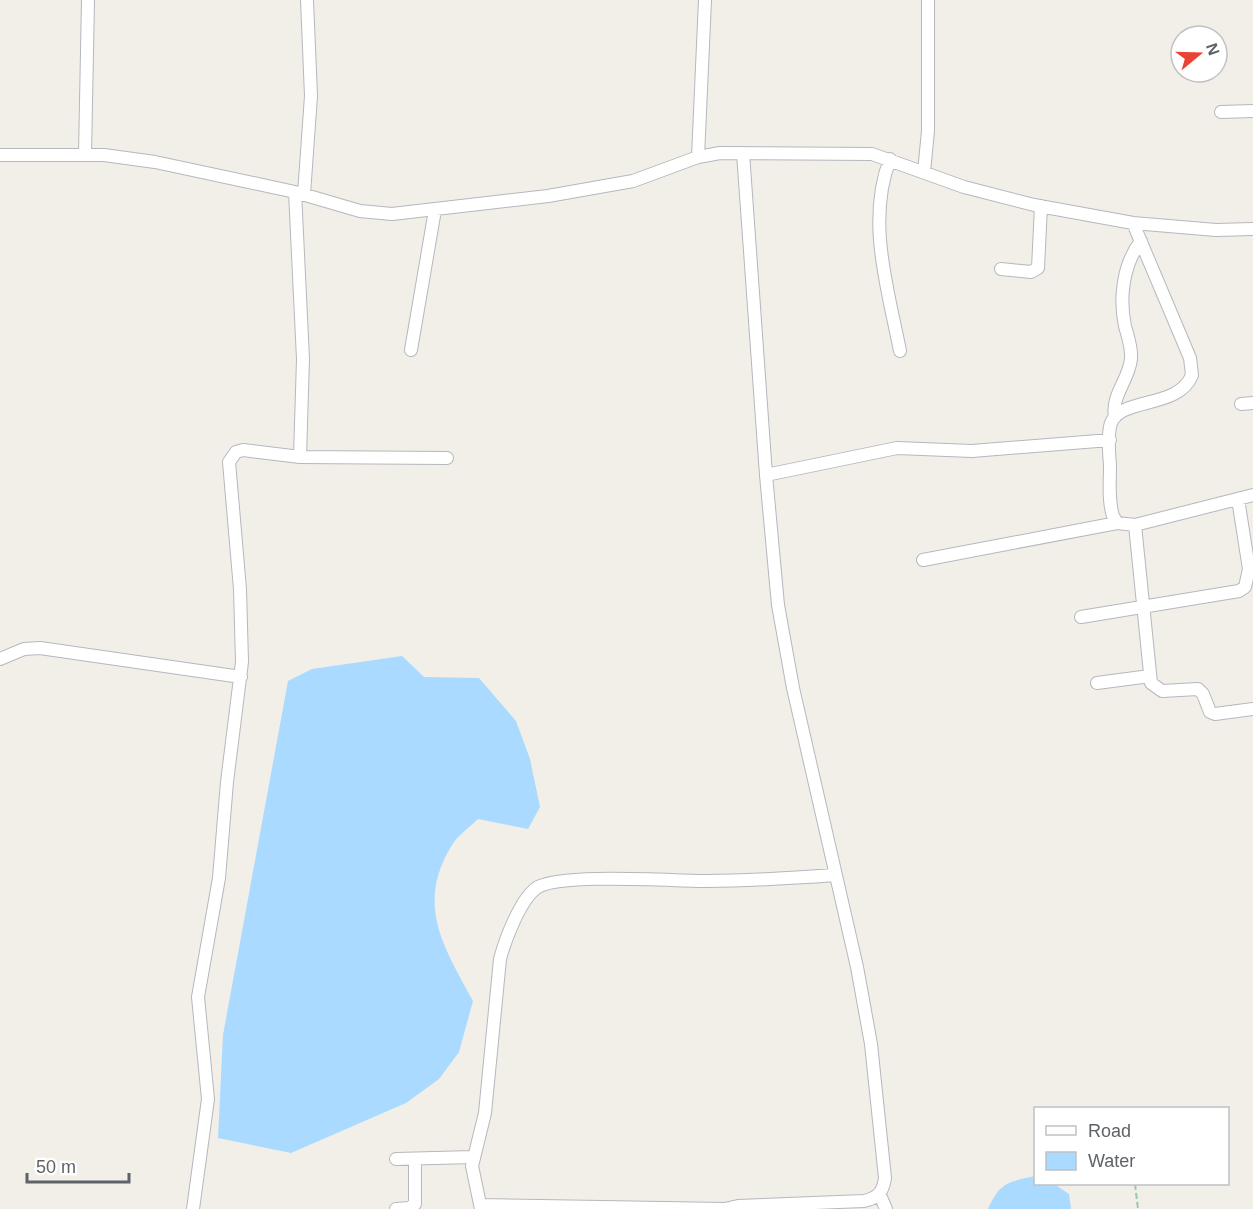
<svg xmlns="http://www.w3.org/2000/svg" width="1253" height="1209" viewBox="0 0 1253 1209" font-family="Helvetica,sans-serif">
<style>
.water{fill:#aadaff}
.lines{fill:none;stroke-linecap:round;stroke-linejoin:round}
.minor-casing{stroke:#b5b8bc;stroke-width:14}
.path{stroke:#9cc7a9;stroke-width:2;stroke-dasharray:6 3;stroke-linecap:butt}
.minor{stroke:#fff;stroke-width:12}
</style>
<rect width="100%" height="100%" fill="#f1efe8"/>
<path class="water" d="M402 656 424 677 479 678 516 721 530 759 540 807 528 829 478 819C470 827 457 836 452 845 415 905 444 947 473 1001L459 1052 439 1079 406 1103 291 1153 218 1138 223 1035 288 681 312 669Z
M1035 1176 1036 1184H1054L1069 1194 1071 1209H988C1000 1182 1008 1182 1035 1176Z"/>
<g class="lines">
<g class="minor-casing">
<path id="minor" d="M1221 112 1253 111
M85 154 88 0
M0 155H104L155 162 295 192 360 211 392 214 548 196 633 181 698 157 720 153 872 154 964 187 1034 205 1133 223 1216 230 1253 229
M698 157 705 0
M890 159C866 221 888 289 900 351
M924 172 928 131V0
M304 194 311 96 307 0
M1133 223 1190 358 1192 375C1179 409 1121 397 1111 423 1107 435 1109 453 1110 465 1110 482 1108 500 1113 516L1117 523 1135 525 1253 495
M1001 269 1031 272 1038 268 1041 206
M411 350 435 210
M1241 404 1253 403
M1115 417C1111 395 1129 380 1131 359 1132 348 1128 337 1125 326 1119 298 1123 264 1141 241
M300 457 447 458
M766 475 897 448 972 451 1110 440
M1135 525 1151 683 1162 691 1198 689 1203 694 1210 712 1215 714 1253 709
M923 560 1117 523
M1081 617 1239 591 1245 587 1249 569 1238 499
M0 659 24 649 40 648 241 677
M1097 683 1150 676
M396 1159 474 1157
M880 1195 886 1209
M481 1205 725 1209
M193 1209 208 1099 198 997 219 878 227 782 242 662 240 589 229 462 236 452 243 450 300 457 303 359 295 192
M396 1209 409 1208 415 1204V1159
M481 1209 472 1166 485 1113 500 959C505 940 521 897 538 887 563 873 674 881 707 881 750 881 793 878 836 875
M725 1209 738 1206 864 1201C878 1198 883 1192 885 1178L871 1044 857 967 793 688 778 605 766 475 743 153"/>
</g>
<path class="path" d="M1135 1184 1138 1209"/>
<use href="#minor" class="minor"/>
</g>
<rect x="1034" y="1107" width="195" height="78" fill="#ffffff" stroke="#bfc1c3" stroke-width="1.5"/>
<rect x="1046" y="1126" width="30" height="9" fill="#ffffff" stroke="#bfc1c3" stroke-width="1.5"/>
<text x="1088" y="1137" font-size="18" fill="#5f6368">Road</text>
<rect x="1046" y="1152" width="30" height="18" fill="#aadaff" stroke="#bfc1c3" stroke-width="1.5"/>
<text x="1088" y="1167" font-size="18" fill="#5f6368">Water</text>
<g transform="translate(1199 54) rotate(71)"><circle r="28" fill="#ffffff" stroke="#bfc1c3" stroke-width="1.5"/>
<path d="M0-4.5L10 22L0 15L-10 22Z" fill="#ea4335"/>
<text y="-9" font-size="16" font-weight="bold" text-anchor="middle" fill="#5f6368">N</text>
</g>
<path d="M27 1173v9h102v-9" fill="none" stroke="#5f6368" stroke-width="3"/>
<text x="36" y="1173" font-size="18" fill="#5f6368" stroke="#ffffff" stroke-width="4.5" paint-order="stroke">50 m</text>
</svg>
